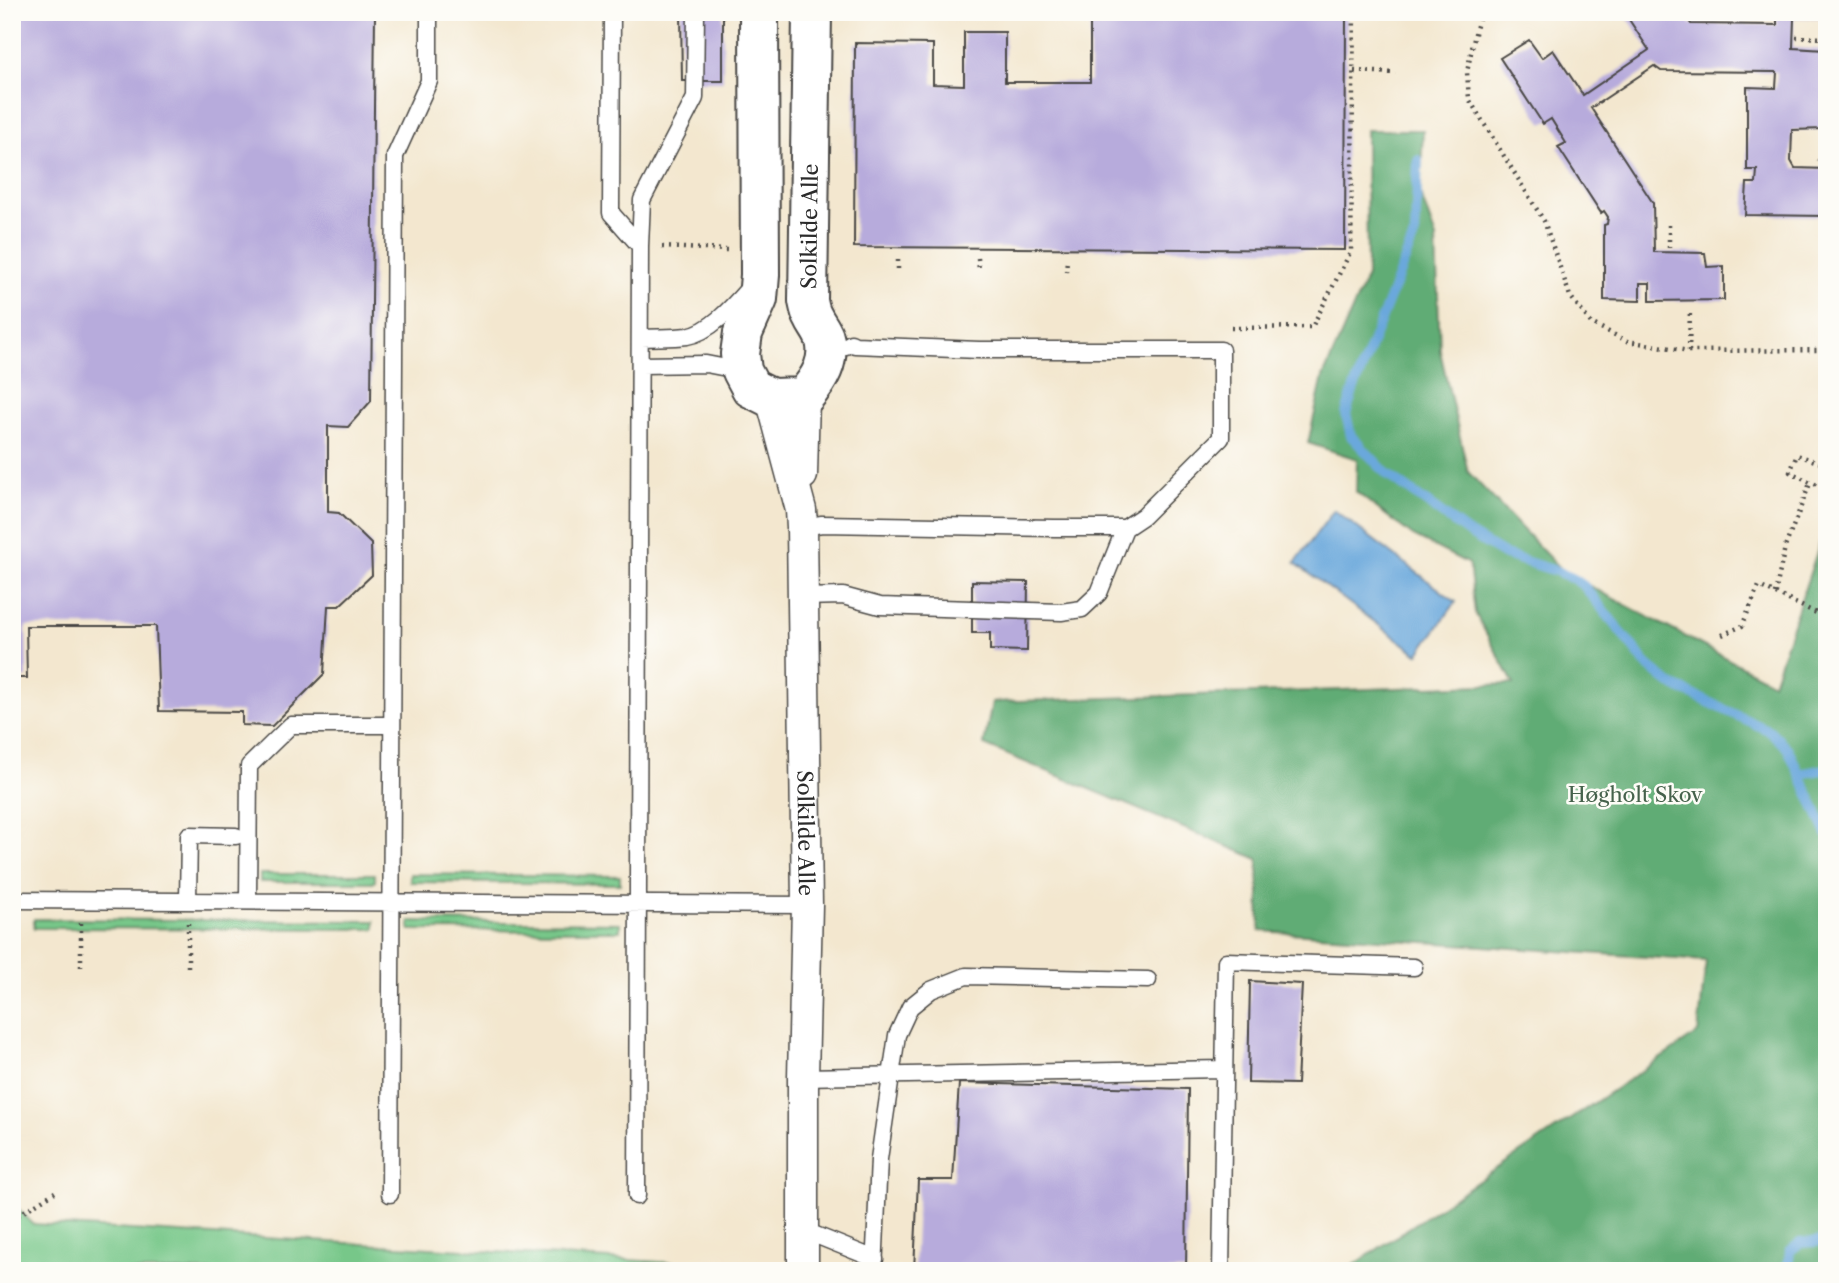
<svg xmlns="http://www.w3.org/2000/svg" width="1839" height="1283" viewBox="0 0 1839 1283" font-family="'Libre Caslon Text',serif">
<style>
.green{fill:#77c789;stroke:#51795a;stroke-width:2}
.forest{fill:#61ac75;stroke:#466c50;stroke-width:2}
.water{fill:#6aa8dc;stroke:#4a6a84;stroke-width:2}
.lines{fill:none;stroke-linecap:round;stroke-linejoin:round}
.stream{stroke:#6aa8dc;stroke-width:10}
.building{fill:#b7abdc}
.lane-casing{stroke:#494744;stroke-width:19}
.street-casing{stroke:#494744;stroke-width:33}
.secondary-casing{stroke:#494744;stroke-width:42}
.path{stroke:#494744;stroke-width:4.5;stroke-dasharray:2 5;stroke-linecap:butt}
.lane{stroke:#fff;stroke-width:16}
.street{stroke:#fff;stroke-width:30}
.secondary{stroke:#fff;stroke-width:38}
.labels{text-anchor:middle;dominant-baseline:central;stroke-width:5;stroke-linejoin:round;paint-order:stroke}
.street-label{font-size:21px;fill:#2b2b2b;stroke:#fdfcf7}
.park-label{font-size:21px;fill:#46624c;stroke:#fdfcf7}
</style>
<rect width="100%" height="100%" fill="#fdfcf7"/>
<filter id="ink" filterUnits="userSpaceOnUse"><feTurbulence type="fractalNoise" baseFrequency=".0143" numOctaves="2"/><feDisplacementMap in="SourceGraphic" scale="14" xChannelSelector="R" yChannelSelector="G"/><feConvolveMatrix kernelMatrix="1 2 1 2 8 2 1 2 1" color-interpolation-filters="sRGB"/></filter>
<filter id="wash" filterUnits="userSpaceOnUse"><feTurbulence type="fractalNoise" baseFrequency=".00686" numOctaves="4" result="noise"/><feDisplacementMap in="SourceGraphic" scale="28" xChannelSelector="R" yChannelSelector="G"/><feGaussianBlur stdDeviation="1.57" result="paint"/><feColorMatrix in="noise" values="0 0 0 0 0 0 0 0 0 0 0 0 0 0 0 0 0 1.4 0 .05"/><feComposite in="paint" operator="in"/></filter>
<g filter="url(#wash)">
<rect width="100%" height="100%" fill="#f3e7cf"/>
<path class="green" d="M260 874H375V882H260Z
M410 874 620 876V884L410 882Z
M34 919 375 921V929L34 928Z
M410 921 620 923V931L410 930Z
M12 1126 15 1206 33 1224 676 1263 693 1271H12Z"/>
<path class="forest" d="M1366 130H1423L1420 193 1436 238 1440 351 1468 472 1563 572 1773 683 1827 522V1271H1345L1698 1033 1706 961 1260 931 1258 859 984 745 992 702 1514 684 1475 613 1469 564 1413 536 1356 492 1357 459 1308 443 1323 377 1367 276Z"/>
<path class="water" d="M1334 510 1456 602 1418 654 1295 563Z"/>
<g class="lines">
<path class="stream" d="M1418 160 1415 234 1353 391 1346 414 1351 436 1387 474 1470 534 1505 555 1556 571 1574 579 1584 586 1648 666 1670 684 1770 731 1788 749 1827 834
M1799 774 1827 769
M1787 1271 1790 1251 1800 1243 1827 1241"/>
</g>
<g id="blocks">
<path class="building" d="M12 12H375L371 401 348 427 328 426V512L339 513 371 544 372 575 339 606H328L324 674 272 726 242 725V712L159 711 156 626H26L27 678H12Z
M681 12H723V81H682Z
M1090 12H1346L1345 250 854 247 855 43 933 44V84L964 85V32H1005V82H1090Z
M1624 12H1683L1691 24 1777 25V17L1747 16V12H1827V18H1794L1793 48 1825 50 1824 129 1792 130 1791 161 1795 168 1827 169V216L1745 215 1747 183H1756L1757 170H1747V87L1776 88 1777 72 1661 71 1654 66 1591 108 1653 203 1654 252 1705 253 1707 267 1724 266V300L1650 301V283H1640V301L1604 300V225L1607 224 1608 217 1604 211 1601 213 1558 147 1566 143 1551 119 1543 124 1500 58 1529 40 1542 58 1553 50 1583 95 1649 50Z
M972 581 1028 582 1027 651 990 650V633H972Z
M1250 981 1302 984 1297 1084 1248 1083Z
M959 1083 1188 1089 1186 1271H914L918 1180H953Z"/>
</g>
</g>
<g filter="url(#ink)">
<use href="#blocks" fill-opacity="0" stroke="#494744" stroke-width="2"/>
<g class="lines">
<g class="lane-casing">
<path id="lane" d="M612 12 611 213 640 246 637 1196
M640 246 642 200 695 98 696 12
M641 338C656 337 672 338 687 336 711 332 734 305 749 288
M641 365 706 364 742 371
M802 527 822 524 1055 528H1125L1143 516 1221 438V350H979L855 345 851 343 846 346 827 348
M803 597 843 596 880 606 1061 612 1082 609 1099 593 1125 528
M12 900 807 905
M188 901 189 835 236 836
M248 901 249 766 291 725H392
M803 1077 1223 1069
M390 1194 395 156 429 81V12
M803 1230 875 1259
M874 1271 879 1159 897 1035 910 1007 931 990 966 976 1148 980
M1221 1271 1226 961 1414 967"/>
</g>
<g class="street-casing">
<g id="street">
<path id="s1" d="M771 398 801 510 802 527 807 905 803 1077V1271"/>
<path d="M802 475 804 397"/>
</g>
</g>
<g class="secondary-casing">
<g id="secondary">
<path id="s2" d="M759 12 760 275 758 299 743 333 740 354 742 371 751 388 771 398 804 397C819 380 832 360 824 337 821 329 816 324 813 317 810 312 809 306 808 301L812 12"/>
</g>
</g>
<path class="path" d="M1481 12 1476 29 1467 72 1469 99 1544 221 1570 296 1591 323 1627 341 1689 351 1827 350
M1796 37 1827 38
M1354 71 1396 73
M1819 161 1822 143 1827 138
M662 247 727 250
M1669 248V224
M978 258 979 270
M898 269V257
M1066 272 1067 260
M1231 328 1312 327 1351 251 1354 12
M1689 351 1690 309
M1823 463 1827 452
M1827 465 1797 455 1790 472 1827 490
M1775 594 1785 547 1811 481
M1722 635 1742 626 1759 586 1827 618
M81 967V922
M188 967V923
M12 1219 55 1192"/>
<use href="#lane" class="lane"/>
<use href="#street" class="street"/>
<use href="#secondary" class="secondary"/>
</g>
</g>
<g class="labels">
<g class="street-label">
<text stroke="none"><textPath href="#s2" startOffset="618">Solkilde Alle</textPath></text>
<text stroke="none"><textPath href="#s1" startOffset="439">Solkilde Alle</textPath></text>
</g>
<g class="park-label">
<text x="1635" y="794">Høgholt Skov</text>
</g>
</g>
<rect width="1839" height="1283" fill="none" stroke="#fdfcf7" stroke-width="42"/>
</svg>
